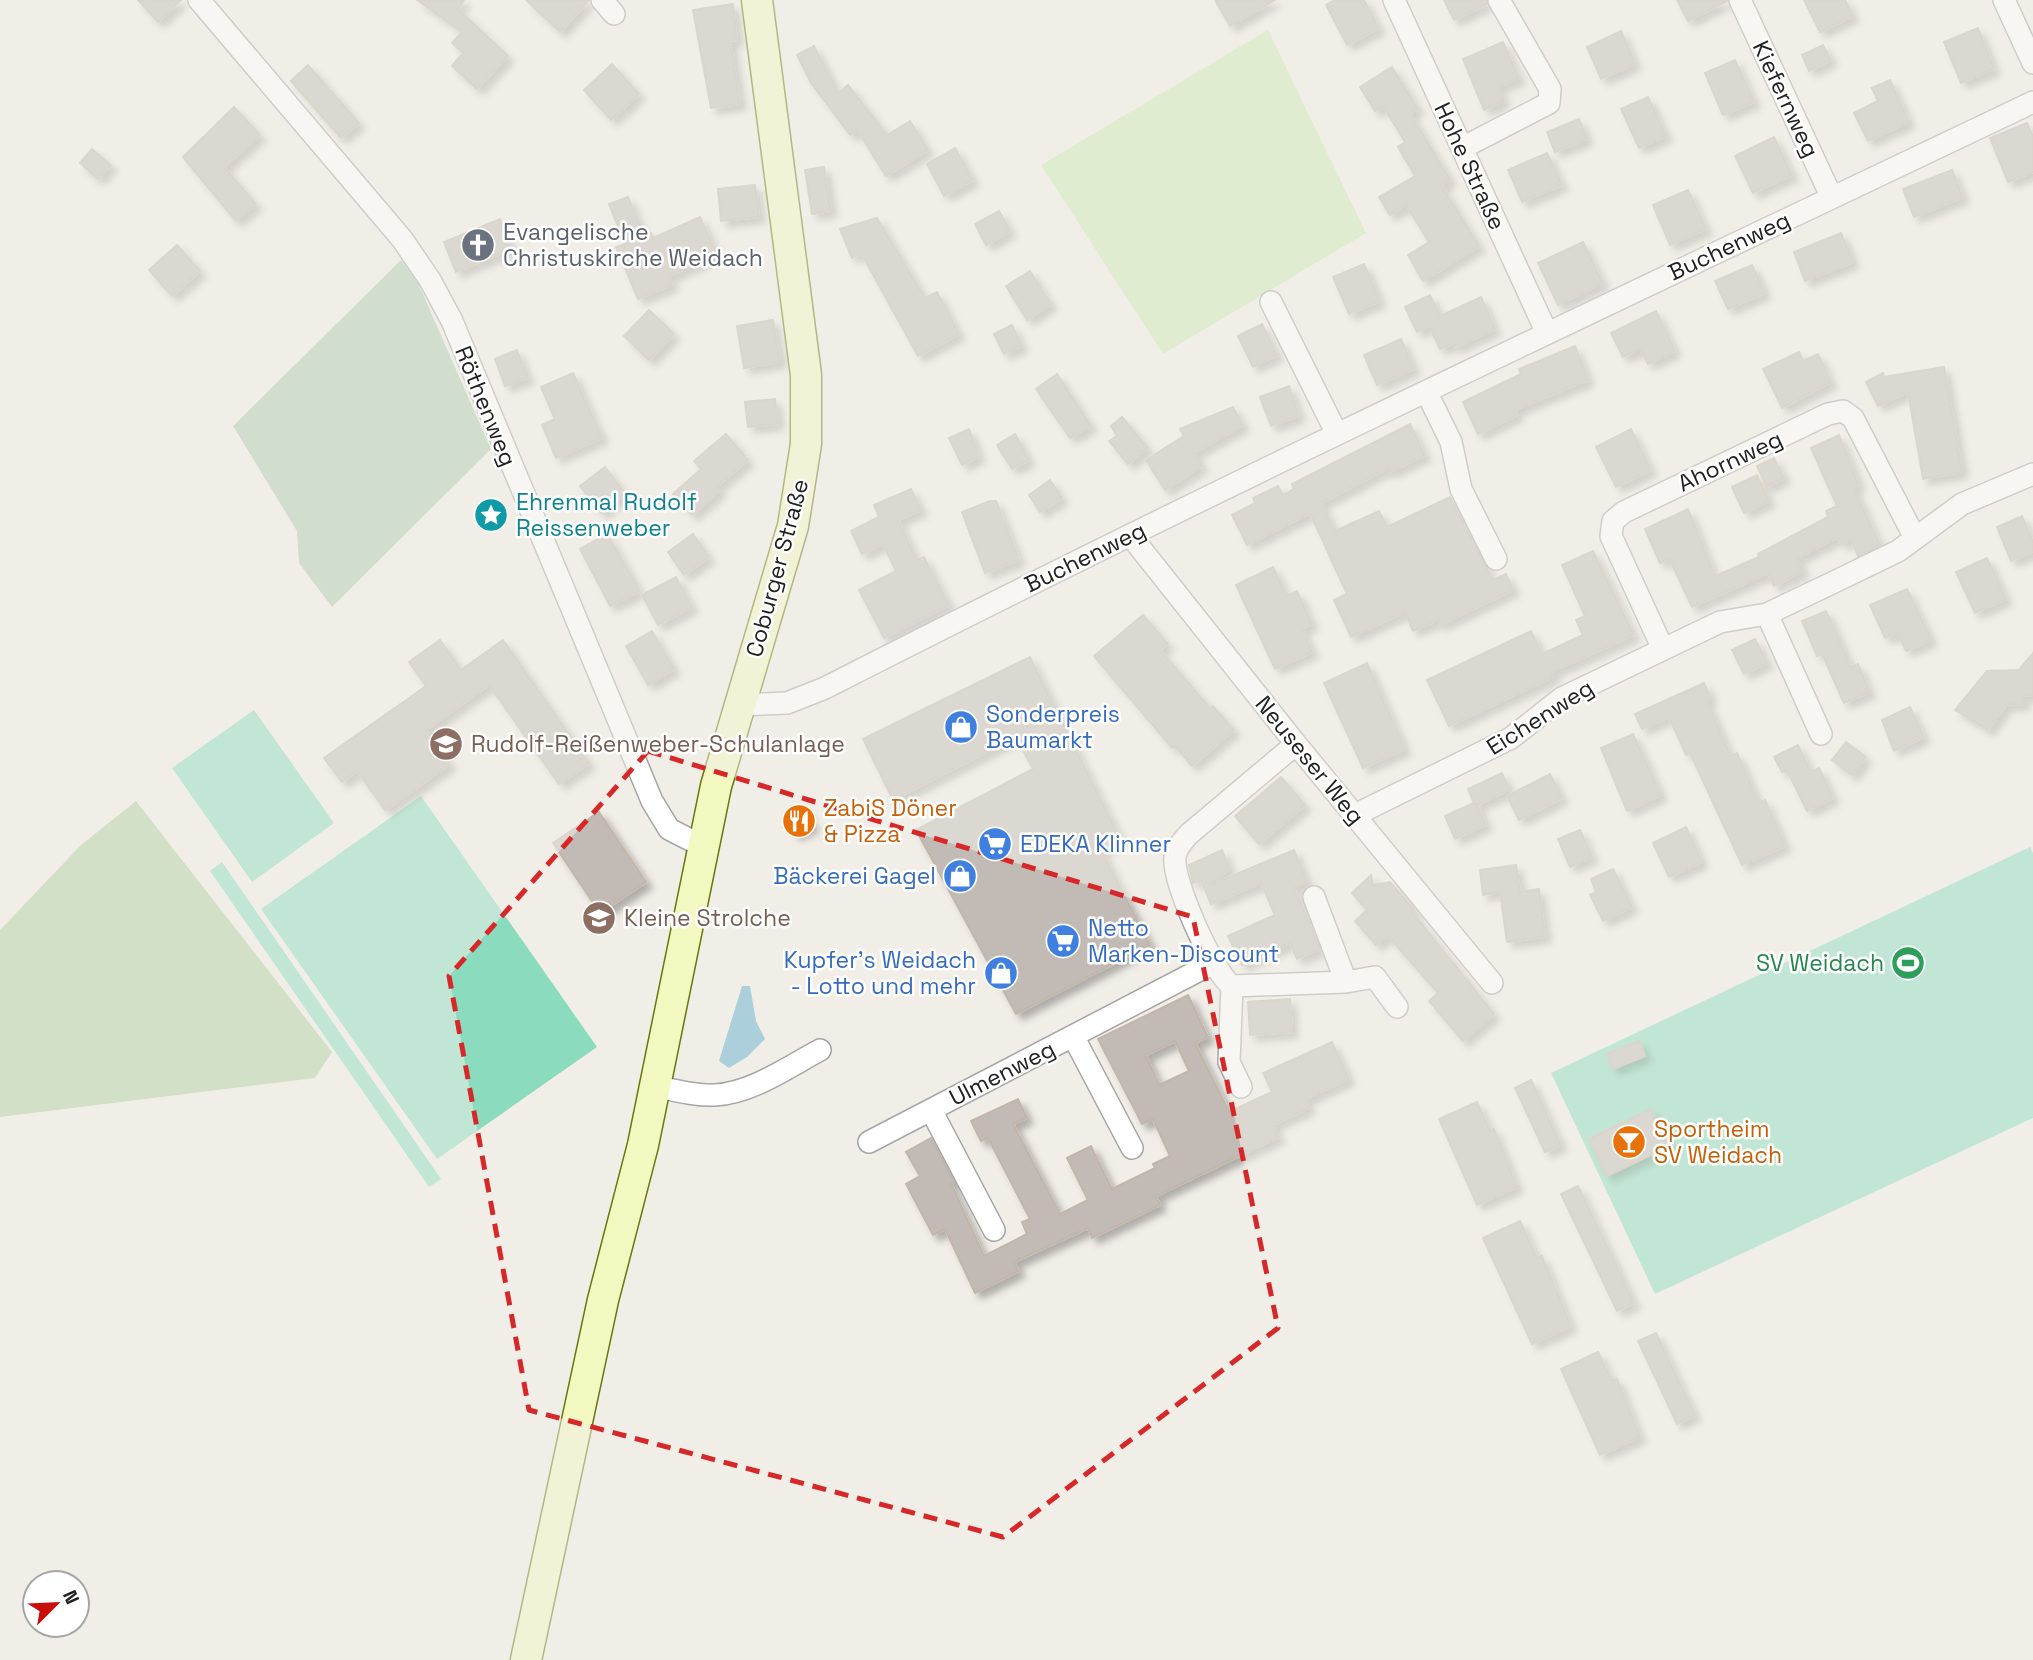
<svg xmlns="http://www.w3.org/2000/svg" width="2033" height="1660" viewBox="0 0 2033 1660" font-family="'Space Grotesk',sans-serif">
<style>
.grass{fill:#cbe8b1}
.forest{fill:#acce9f}
.cemetery{fill:#aac9b0}
.pitch{fill:#8bdbbe}
.water{fill:#abd0dc}
.building{fill:#c1bab5;stroke:#c2b6ab;stroke-width:2;fill-rule:evenodd;filter:url(#shadow)}
.lines{fill:none;stroke-linecap:round;stroke-linejoin:round}
.street-casing{stroke:#a5a5a5;stroke-width:24}
.secondary-casing{stroke:#68760a;stroke-width:33}
.street{stroke:#fff;stroke-width:21}
.secondary{stroke:#f3f7c0;stroke-width:30}
.marked{fill:none;stroke:#d62828;stroke-width:5;stroke-dasharray:14 9;stroke-linejoin:round}
.labels{text-anchor:middle;dominant-baseline:central;stroke-width:5;stroke-linejoin:round;paint-order:stroke}
.street-label{font-size:23px;fill:#212121;stroke:#fff}
.worship-label{font-size:23px;fill:#5b616d;stroke:#fff;text-anchor:start}
.culture-label{font-size:23px;fill:#0d838f;stroke:#fff;text-anchor:start}
.shop-label{font-size:23px;fill:#366cbe;stroke:#fff;text-anchor:start}
.education-label{font-size:23px;fill:#785e54;stroke:#fff;text-anchor:start}
.food-label{font-size:23px;fill:#c56008;stroke:#fff;text-anchor:start}
.leisure-label{font-size:23px;fill:#27864d;stroke:#fff;text-anchor:end}
</style>
<defs>
<filter id="shadow"><feDropShadow dx="6" dy="6" stdDeviation="3.5" flood-color="#0004"/></filter>
</defs>
<rect width="100%" height="100%" fill="#f1eee8"/>
<path class="grass" d="M1268 30 1366 233 1163 354 1041 165Z"/>
<path class="forest" d="M136 801 332 1052 315 1078 0 1117V930L81 845Z"/>
<path class="cemetery" d="M401 260 418 283 491 449 332 607 299 563 297 531 233 426Z"/>
<path class="pitch" d="M254 710 334 823 252 882 172 768Z
M421 796 597 1047 437 1159 261 909Z
M2030 847 2033 853V1118L1655 1294 1551 1073Z
M222 862 441 1179 429 1187 210 871Z"/>
<path class="water" d="M742 986H750L756 1021 765 1039 747 1057 729 1068 719 1061Z"/>
<path class="building" d="M138 0H181L158 22Z
M417 0H464L458 9 508 56 477 89 452 66 463 53 452 43 462 32Z
M526 0H589L560 32Z
M1215 0H1275L1230 26Z
M1335 0H1364L1379 28 1347 45 1326 5Z
M1444 0H1486L1487 4 1454 20Z
M1677 0H1727V1L1688 21Z
M1804 0H1845L1853 16 1820 32Z
M733 4 737 40 730 41 740 104 711 108 693 10Z
M1978 28 1994 69 1961 83 1944 42Z
M1621 31 1635 64 1601 79 1587 47Z
M1503 42 1519 78 1498 87 1504 101 1484 110 1463 59Z
M1823 45 1831 60 1809 71 1802 55Z
M814 46 838 93 848 85 887 135 910 121 928 150 886 176 855 126 858 131 850 135 811 83 797 55Z
M1735 60 1754 102 1723 115 1705 73Z
M612 64 639 94 611 120 584 90Z
M308 65 359 123 341 138 291 81Z
M1392 67 1418 109 1410 113 1450 180 1441 185 1479 246 1423 281 1408 255 1429 242 1406 205 1390 215 1379 197 1415 176 1398 147 1405 142 1383 106 1375 111 1360 87Z
M1890 80 1909 122 1868 141 1854 113 1878 101 1872 88Z
M1648 97 1666 136 1639 148 1621 109Z
M234 107 260 135 224 167 256 204 236 221 183 157Z
M1579 119 1587 139 1555 152 1547 132Z
M2027 123 2033 137V172L2008 182 1990 138Z
M1774 137 1792 175 1753 193 1735 156Z
M955 148 973 180 944 196 927 164Z
M92 149 111 165 98 179 80 163Z
M1547 153 1562 185 1522 202 1508 170Z
M824 167 831 211 812 214 805 170Z
M1952 170 1963 197 1914 217 1903 189Z
M755 185 759 217 721 221 718 189Z
M1688 190 1706 229 1670 245 1653 205Z
M628 197 644 236 651 233 653 238 700 217 717 255 669 276 672 285 638 299 616 247 625 244 609 204Z
M999 211 1010 231 986 245 975 224Z
M877 218 925 298 937 292 959 334 918 356 861 253 852 258 840 229Z
M500 219 512 249 456 272 444 242Z
M1841 233 1853 262 1805 281 1794 252Z
M1583 242 1603 283 1558 305 1538 263Z
M177 245 200 271 172 296 149 270Z
M1364 264 1380 301 1349 314 1333 277Z
M1752 265 1765 293 1728 309 1715 281Z
M1030 271 1051 304 1027 320 1006 286Z
M1430 295 1440 316 1481 297 1495 329 1456 347 1454 343 1440 349 1429 326 1417 332 1405 307Z
M649 310 674 334 649 360 624 336Z
M1656 311 1675 351 1648 364 1640 349 1623 357 1611 333Z
M773 320 780 362 744 368 737 326Z
M1262 324 1277 355 1253 367 1238 336Z
M1012 325 1022 346 1004 354 994 334Z
M1401 339 1414 369 1377 385 1364 355Z
M1575 346 1588 380 1514 410 1517 415 1478 434 1463 402 1521 374 1519 369Z
M517 350 528 378 505 386 495 359Z
M1799 352 1803 361 1818 354 1831 382 1782 408 1763 369Z
M1944 367 1962 472 1923 479 1908 392 1878 406 1866 382 1883 373 1884 377Z
M573 373 602 438 556 458 542 425 555 419 541 387Z
M1057 374 1091 426 1070 438 1036 389Z
M1289 386 1299 416 1271 426 1260 397Z
M775 399 778 424 748 427 745 402Z
M1233 407 1243 425 1194 453 1202 466 1165 490 1146 460 1184 436 1180 429Z
M1122 417 1148 448 1128 464 1109 441 1117 436 1111 426Z
M1410 424 1425 455 1390 472 1388 468 1321 503 1335 531 1379 511 1387 527 1450 497 1493 580 1506 574 1513 590 1440 625 1438 620 1413 631 1405 612 1351 637 1334 600 1347 594 1310 513 1247 545 1232 515 1255 503 1253 498 1278 486 1283 495 1294 489 1292 484Z
M969 429 979 457 962 465 949 438Z
M1631 429 1651 470 1616 487 1596 447Z
M726 434 748 460 716 487 719 491 692 515 673 494 701 469 694 461Z
M1015 434 1029 460 1012 469 997 445Z
M1839 435 1859 485 1853 487 1880 545 1858 556 1851 540 1841 544 1838 537 1797 558 1803 571 1774 586 1768 573 1692 607 1669 558 1660 563 1645 529 1688 509 1715 576 1759 557 1758 554 1828 517 1826 511 1837 506 1811 448Z
M1774 458 1784 478 1767 487 1757 466Z
M605 467 625 493 601 513 580 486Z
M1757 475 1769 501 1744 513 1732 487Z
M1050 480 1062 498 1040 512 1029 495Z
M911 489 921 510 898 520 917 560 924 557 949 605 884 638 859 590 896 571 883 544 862 554 851 531 879 517 874 505Z
M990 501H996L1019 560 985 573 962 512Z
M2022 516 2033 542V551L2011 561 1997 527Z
M607 534 640 591 610 606 580 549Z
M693 534 709 557 684 575 668 552Z
M1593 551 1634 635 1551 672 1553 677 1449 726 1427 680 1531 631 1542 654 1583 635 1576 620 1585 616 1562 565Z
M1987 558 2006 599 1975 613 1956 572Z
M1273 567 1287 596 1297 591 1312 624 1302 629 1312 652 1275 669 1236 585Z
M676 577 692 607 658 625 642 595Z
M1907 589 1931 640 1906 651 1897 633 1885 638 1870 605Z
M1826 611 1851 667 1858 664 1870 692 1844 703 1822 654 1817 656 1802 621Z
M1143 615 1168 644 1160 650 1210 708 1213 706 1234 730 1192 766 1175 746 1172 748 1094 656Z
M652 631 674 669 648 685 626 646Z
M1755 639 1767 663 1744 674 1732 650Z
M440 640 461 670 503 640 589 763 559 784 489 685 426 730 450 764 385 810 357 771 342 782 324 758 426 686 409 662Z
M2033 653V696L2023 695V705L2007 704 1988 730 1955 710 1987 671 2019 670Z
M1030 657 1121 840 1101 850 1150 945 1016 1014 916 830 1033 769 1016 737 893 800 863 739Z
M1367 663 1405 749 1363 768 1324 683Z
M1704 683 1711 698 1706 700 1731 756 1737 753 1759 803 1765 800 1785 846 1742 865 1690 753 1686 755 1669 717 1642 729 1635 714Z
M1910 707 1924 737 1894 751 1882 720Z
M1633 734 1661 795 1627 811 1601 748Z
M1846 742 1866 757 1852 775 1832 760Z
M1798 745 1811 772 1819 768 1833 798 1807 811 1787 770 1782 772 1774 757Z
M1502 773 1509 790 1477 805 1486 825 1455 839 1445 816 1474 803 1468 789Z
M1550 774 1562 798 1519 820 1507 796Z
M1281 777 1305 805 1259 844 1235 816Z
M803 808 812 826 795 834 786 816Z
M599 812 646 882 600 913 553 843Z
M1686 827 1702 862 1669 877 1653 843Z
M1580 830 1592 857 1570 867 1558 839Z
M1222 850 1230 869 1210 885 1294 850 1307 882 1294 887 1320 949 1297 959 1290 943 1242 965 1228 936 1275 915 1261 883 1211 904 1201 880 1193 883 1189 865Z
M1516 865 1520 892 1539 889 1545 937 1507 942 1500 892 1483 895 1480 870Z
M1613 869 1632 907 1603 921 1590 895 1596 892 1591 879Z
M1371 875 1373 885 1390 882 1414 909 1412 912 1494 1014 1463 1041 1429 1001 1438 993 1387 935 1376 945 1355 921 1367 910 1352 893Z
M1188 995 1208 1037 1195 1043 1229 1112 1272 1092 1263 1073 1332 1042 1349 1079 1305 1099 1309 1108 1273 1125 1279 1137 1156 1196 1160 1205 1092 1238 1088 1228 1014 1262 1019 1271 975 1293 945 1229 933 1235 906 1184 920 1176 906 1152 931 1138 954 1181 951 1183 984 1256 1027 1234 1022 1222 1030 1219 988 1138 981 1141 971 1121 1018 1099 1027 1118 1013 1124 1060 1214 1088 1200 1067 1158 1091 1146 1112 1189 1155 1168 1153 1164 1170 1156 1153 1119 1142 1124 1098 1039ZM1175 1041 1189 1071 1159 1085 1146 1055Z
M1290 999 1292 1032 1250 1035 1248 1002Z
M1639 1041 1645 1056 1613 1069 1607 1054Z
M1531 1080 1561 1145 1545 1152 1515 1088Z
M1477 1102 1490 1130 1494 1129 1517 1187 1477 1205 1439 1119Z
M1651 1109 1669 1146 1607 1176 1589 1139Z
M1578 1186 1634 1303 1617 1311 1561 1194Z
M1520 1221 1537 1258 1542 1256 1571 1326 1532 1344 1483 1238Z
M1656 1333 1695 1415 1677 1424 1638 1341Z
M1598 1352 1612 1381 1617 1379 1640 1437 1600 1455 1561 1369Z"/>
<g class="lines">
<g class="street-casing">
<path id="street" d="M199 0 402 239 430 280 452 321 652 801 669 829 704 847
M602 0 614 14
M1394 0 1546 331
M1740 0 1832 198
M2004 0 2033 63
M1462 148 1549 103 1550 89 1499 0
M1271 302 1336 432
M1427 393 1451 442 1461 489 1496 559
M1130 535 1296 744 1492 983
M1767 614 1821 734
M1663 649 1611 536 1613 521 1624 512 1828 414 1843 411 1853 418 1915 538
M740 705 787 703 825 688C1224 484 1629 295 2033 102
M1296 744 1189 834C1183 841 1176 848 1175 857 1172 880 1213 973 1232 986L1346 982 1375 977 1397 1007
M1355 815 1511 738 1562 698 1720 622 1767 614 1832 583 1898 551 1962 504 2033 474
M1314 897 1346 982
M1232 986 1229 1062 1241 1087
M1073 1036 1132 1148
M655 1086C674 1090 695 1096 715 1095 752 1093 788 1067 820 1050
M931 1110 994 1230
M869 1142 1215 962"/>
</g>
<g class="secondary-casing">
<path id="secondary" d="M526 1660 603 1300 643 1145 716 786 793 526 806 444V375L757 0"/>
</g>
<use href="#street" class="street"/>
<use href="#secondary" class="secondary"/>
</g>
<path d="M0 0H2033V1660H0ZM648 751 1193 917 1278 1328 1003 1537 529 1410 449 976Z" fill="#f1eee8" fill-opacity=".55" fill-rule="evenodd"/>
<path class="marked" d="M648 751 1193 917 1278 1328 1003 1537 529 1410 449 976Z"/>
<defs>
<g id="church-disc" transform="scale(1.75)"><circle r="9.5" fill="#6b7280" stroke="#fff"/><path d="M-1.2-6h2.4v3.5h3.3v2.4h-3.3V6h-2.4V-.1h-3.3v-2.4h3.3Z" fill="#fff"/></g>
<g id="sight-disc" transform="scale(1.75)"><circle r="9.5" fill="#0f9aa8" stroke="#fff"/><path d="M0-6L1.8-2.2L6-1.7L2.9 1.2L3.7 5.4L0 3.3L-3.7 5.4L-2.9 1.2L-6-1.7L-1.8-2.2Z" fill="#fff"/></g>
<g id="shop-disc" transform="scale(1.75)"><circle r="9.5" fill="#3f7fe0" stroke="#fff"/><path d="M-5-2.5h2.3a2.7 3.5 0 0 1 5.4 0H5L5.5 6h-11ZM-1.5-2.5h3a1.5 2.3 0 0 0-3 0Z" fill="#fff"/></g>
<g id="school-disc" transform="scale(1.75)"><circle r="9.5" fill="#8d6e63" stroke="#fff"/><path d="M0-5L7-2L0 1L-7-2ZM-4 1L0 2.5L4 1V4Q0 6-4 4Z" fill="#fff"/></g>
<g id="restaurant-disc" transform="scale(1.75)"><circle r="9.5" fill="#e8710a" stroke="#fff"/><path d="M-5-6h1v4h1v-4h1v4h1v-4h1v5L-1.5 .5V6h-2V.5L-5-1ZM5-6V6H3V1.5H1.5Q1.5-4 5-6Z" fill="#fff"/></g>
<g id="supermarket-disc" transform="scale(1.75)"><circle r="9.5" fill="#3f7fe0" stroke="#fff"/><path d="M-6-5.5h2.5l.6 2H6L4.5 2H-2.5L-4.4-4H-6ZM-1.5 3.2a1.3 1.3 0 1 0 .1 0ZM3 3.2a1.3 1.3 0 1 0 .1 0Z" fill="#fff"/></g>
<g id="stadium-disc" transform="scale(1.75)"><circle r="9.5" fill="#2e9e5b" stroke="#fff"/><path d="M0-5a6.5 5 0 1 0 0 10a6.5 5 0 1 0 0-10ZM-3.5-1.8h7v3.6h-7Z" fill="#fff"/></g>
<g id="bar-disc" transform="scale(1.75)"><circle r="9.5" fill="#e8710a" stroke="#fff"/><path d="M-6-5H6L.8 .8V4.5H3.5V6h-7V4.5H-.8V.8Z" fill="#fff"/></g>
</defs>
<g fill-rule="evenodd">
<use href="#church-disc" x="478" y="245"/>
<use href="#sight-disc" x="491" y="515"/>
<use href="#shop-disc" x="961" y="727"/>
<use href="#school-disc" x="446" y="744"/>
<use href="#restaurant-disc" x="799" y="821"/>
<use href="#supermarket-disc" x="995" y="844"/>
<use href="#shop-disc" x="960" y="876"/>
<use href="#school-disc" x="599" y="918"/>
<use href="#supermarket-disc" x="1063" y="941"/>
<use href="#stadium-disc" x="1908" y="963"/>
<use href="#shop-disc" x="1001" y="973"/>
<use href="#bar-disc" x="1629" y="1142"/>
</g>
<g class="labels">
<g class="street-label">
<text transform="translate(1786 99) rotate(65)">Kiefernweg</text>
<text transform="translate(1470 166) rotate(65)">Hohe Straße</text>
<text transform="translate(1729 246) rotate(-25)">Buchenweg</text>
<text transform="translate(486 406) rotate(68)">Röthenweg</text>
<text transform="translate(1730 461) rotate(-25)">Ahornweg</text>
<text transform="translate(1085 557) rotate(-26)">Buchenweg</text>
<text transform="translate(777 568) rotate(-75)">Coburger Straße</text>
<text transform="translate(1540 717) rotate(-32)">Eichenweg</text>
<text transform="translate(1310 760) rotate(51)">Neuseser Weg</text>
<text transform="translate(1002 1073) rotate(-27)">Ulmenweg</text>
</g>
<g class="worship-label">
<text x="503" y="232">Evangelische<tspan x="503" dy="26">Christuskirche Weidach</tspan></text>
</g>
<g class="culture-label">
<text x="516" y="502">Ehrenmal Rudolf<tspan x="516" dy="26">Reissenweber</tspan></text>
</g>
<g class="shop-label">
<text x="986" y="714">Sonderpreis<tspan x="986" dy="26">Baumarkt</tspan></text>
<text x="1020" y="844">EDEKA Klinner</text>
<text x="936" y="876" text-anchor="end">Bäckerei Gagel</text>
<text x="1088" y="928">Netto<tspan x="1088" dy="26">Marken-Discount</tspan></text>
<text x="976" y="960" text-anchor="end">Kupfer's Weidach<tspan x="976" dy="26">- Lotto und mehr</tspan></text>
</g>
<g class="education-label">
<text x="471" y="744">Rudolf-Reißenweber-Schulanlage</text>
<text x="624" y="918">Kleine Strolche</text>
</g>
<g class="food-label">
<text x="824" y="808">ZabiS Döner<tspan x="824" dy="26">&amp; Pizza</tspan></text>
<text x="1654" y="1129">Sportheim<tspan x="1654" dy="26">SV Weidach</tspan></text>
</g>
<g class="leisure-label">
<text x="1884" y="963">SV Weidach</text>
</g>
</g>
<g transform="translate(56 1604) rotate(66)"><circle r="33" fill="#ffffff" stroke="#a6a6a6" stroke-width="2"/>
<path d="M0-5L12 26L0 18L-12 26Z" fill="#c80e0a"/>
<text y="-10" font-size="19" font-weight="bold" text-anchor="middle" fill="#212121">N</text>
</g>
</svg>
